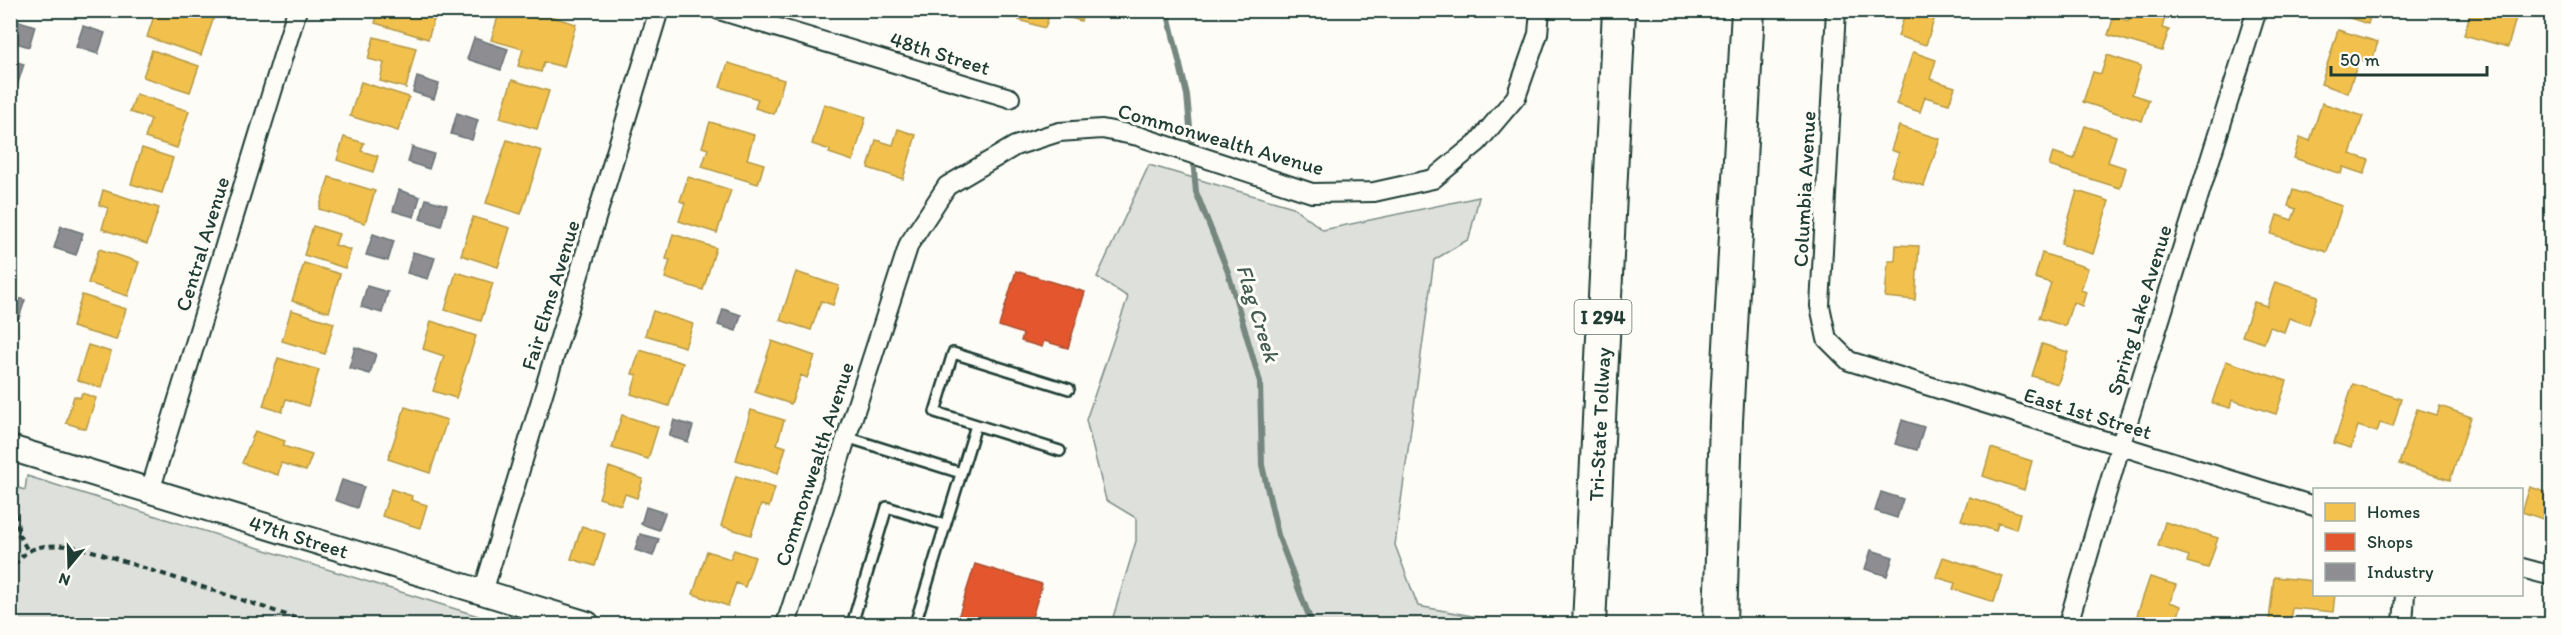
<svg xmlns="http://www.w3.org/2000/svg" width="2562" height="635" viewBox="0 0 2562 635" font-family="Itim,sans-serif">
<style>
.green{fill:#dde0db;stroke:#7e8e88;stroke-width:1.5}
.homes{fill:#f2c14e;stroke:#b39946;stroke-width:1.5}
.shops{fill:#e4572e;stroke:#a94f30;stroke-width:1.5}
.industry{fill:#8d8d92;stroke:#6c7576;stroke-width:1.5}
.lines{fill:none;stroke-linecap:round;stroke-linejoin:round}
.stream{stroke:#75877f;stroke-width:6}
.service-casing{stroke:#1f3d34;stroke-width:14}
.minor-casing{stroke:#1f3d34;stroke-width:22}
.secondary-casing{stroke:#1f3d34;stroke-width:28}
.motorway-casing{stroke:#1f3d34;stroke-width:36}
.path{stroke:#1f3d34;stroke-width:4;stroke-dasharray:6 4.5;stroke-linecap:butt}
.service{stroke:#fdfcf7;stroke-width:9}
.minor{stroke:#fdfcf7;stroke-width:18}
.secondary{stroke:#fdfcf7;stroke-width:24}
.motorway{stroke:#fdfcf7;stroke-width:32}
.labels{text-anchor:middle;dominant-baseline:central;stroke-width:6;stroke-linejoin:round;paint-order:stroke}
.shield{fill:#fdfcf7;stroke:#62766e;stroke-width:1.5}
.shield-label{font-size:20px;font-weight:bold;fill:#1f3d34}
.street-label{font-size:21px;fill:#1f3d34;stroke:#fdfcf7}
.water-label{font-size:22px;font-style:italic;fill:#435c53;stroke:#fdfcf7}
</style>
<rect width="100%" height="100%" fill="#fdfcf7"/>
<filter id="ink" filterUnits="userSpaceOnUse"><feTurbulence type="fractalNoise" baseFrequency=".0167" numOctaves="2"/><feDisplacementMap in="SourceGraphic" scale="12" xChannelSelector="R" yChannelSelector="G"/><feConvolveMatrix kernelMatrix="1 2 1 2 8 2 1 2 1" color-interpolation-filters="sRGB"/></filter>
<g filter="url(#ink)">
<path class="green" d="M1149 165 1293 207 1323 230 1479 197 1469 239 1434 260 1395 545 1418 606 1516 624H1111L1136 541V518L1106 500 1086 420 1128 297 1097 277Z
M27 476 504 624H11V486L25 490Z"/>
<path class="homes" d="M156 10H194L214 17 201 55 147 37Z
M379 10H437L428 39 375 23Z
M500 10H509L537 19 539 13 576 24 564 67 544 62 541 72 518 66 523 49 491 40Z
M1022 10H1051L1045 28 1019 20Z
M1067 10H1084L1081 21 1067 17 1069 11Z
M1906 10H1937L1926 45 1898 36Z
M2131 10H2167L2162 28 2169 30 2162 51 2108 35 2114 16 2128 21Z
M2342 10H2372L2368 24 2341 15Z
M2471 10H2518L2508 47 2464 35Z
M2338 30 2378 42 2371 63 2359 59 2348 93 2321 84Z
M374 37 416 48 406 88 380 81 384 63 368 59Z
M152 50 199 66 190 92 143 77Z
M1913 52 1936 60 1930 79 1955 87 1949 104 1925 97 1920 112 1896 104Z
M2107 55 2141 66 2132 94 2149 100 2142 121 2083 102 2093 72 2101 74Z
M728 63 784 80 774 114 755 108 758 99 720 87Z
M512 80 549 91 537 129 500 118Z
M361 82 409 97 398 131 350 116Z
M136 94 189 111 177 148 145 138 151 119 130 112Z
M2322 103 2363 116 2350 154 2369 160 2364 174 2343 167 2341 174 2294 158 2300 137 2310 141Z
M824 104 866 117 853 161 829 153 830 150 812 144Z
M710 122 754 135 747 159 764 164 758 184 702 167 708 149 702 147Z
M1899 126 1940 139 1924 186 1891 176 1899 153 1891 150Z
M2085 126 2116 136 2108 162 2126 168 2120 188 2049 166 2053 152 2074 159Z
M898 129 916 135 903 179 868 168 876 140 893 145Z
M344 137 364 143 361 151 378 156 373 172 337 160Z
M507 140 542 151 521 214 486 203Z
M142 148 173 158 162 193 131 184Z
M329 177 375 191 365 223 319 209Z
M688 177 731 190 717 233 679 221 685 203 680 201Z
M103 190 159 208 147 244 102 229 108 208 99 205Z
M2293 190 2342 206 2327 252 2271 234 2277 215 2292 220 2296 209 2288 206Z
M2077 191 2109 201 2093 254 2061 244Z
M473 217 510 228 498 267 461 255Z
M313 226 339 234 335 245 351 250 345 268 304 255Z
M673 234 716 248 703 290 665 278 670 260 666 259Z
M1896 245 1919 246 1915 300 1885 297 1888 261H1895Z
M99 249 139 262 128 296 88 283Z
M2042 253 2088 268 2081 290 2086 292 2082 306 2073 302 2065 326 2039 318 2051 283 2035 278Z
M304 263 340 274 329 312 292 301Z
M456 272 493 283 481 321 445 310Z
M796 272 839 286 833 305 821 301 811 330 780 320Z
M2275 282 2318 296 2309 325 2289 318 2284 332 2270 327 2264 343 2242 336 2254 302 2267 306Z
M82 295 126 309 116 340 72 327Z
M291 310 334 323 325 354 282 341Z
M653 311 693 324 685 347 645 335Z
M431 321 476 336 456 398 433 391 444 356 423 349Z
M772 341 815 356 807 378 801 375 791 404 755 392Z
M2042 344 2068 352 2058 384 2032 376Z
M88 345 111 352 101 388 77 380Z
M640 350 683 363 669 406 631 394 637 375 632 374Z
M278 358 319 370 308 406 286 399 282 412 263 406Z
M2226 361 2287 381 2276 414 2232 400 2230 408 2212 403Z
M2353 384 2401 399 2393 427 2380 423 2377 432 2358 426 2351 448 2334 443Z
M82 393 96 398 86 429 66 423 74 396 80 398Z
M2440 406 2471 417 2450 480 2399 464 2417 409 2437 415Z
M405 407 447 420 430 473 388 459Z
M751 410 784 420 777 444 786 447 778 473 736 460Z
M622 415 658 427 648 459 612 448Z
M255 431 285 441 283 446 312 455 306 471 281 463 278 475 242 463Z
M1991 448 2032 461 2024 490 1983 476Z
M609 467 643 479 637 498 625 494 621 505 599 498Z
M736 476 775 488 769 507 761 505 751 535 721 526Z
M2530 487 2552 494V522L2522 512Z
M391 489 412 496 411 500 427 505 420 528 382 516Z
M1969 497 2020 513 2016 529 1998 523 1996 531 1961 520Z
M2165 522 2218 538 2208 568 2187 562 2189 556 2158 546Z
M582 526 605 534 595 566 571 559Z
M734 550 755 557 745 587 736 583 728 606 693 594 707 551 730 559Z
M1943 557 2002 576 1994 602 1953 589 1955 583 1936 577Z
M2150 577 2176 585 2170 602 2181 606 2176 624H2166L2137 615Z
M2274 577 2314 581V594H2335L2333 612 2292 608 2290 623 2269 621Z
M1939 616 1965 624H1936Z"/>
<path class="shops" d="M1016 271 1085 292 1068 348 1044 341 1042 347 1021 341 1023 334 999 326Z
M975 564 1042 584 1030 624H956Z"/>
<path class="industry" d="M13 19 35 26 29 47 10 41Z
M83 26 105 33 98 54 76 47Z
M474 38 508 49 501 70 467 59Z
M10 60 24 64 17 86 10 84Z
M417 77 439 84 434 99 413 92Z
M457 113 478 120 472 140 451 134Z
M412 147 434 154 429 169 408 162Z
M399 190 420 197 414 217 393 211Z
M426 199 447 205 441 226 420 219Z
M61 226 83 233 76 255 54 248Z
M373 234 394 241 388 261 366 255Z
M413 252 435 258 428 279 407 273Z
M367 286 388 292 382 313 361 307Z
M10 296 25 300 19 318 10 315Z
M723 309 741 315 736 331 718 325Z
M355 347 376 354 370 374 349 368Z
M674 420 693 426 688 442 669 436Z
M1902 420 1924 427 1917 450 1895 444Z
M342 480 364 487 357 508 335 500Z
M1881 492 1903 499 1897 518 1875 511Z
M646 507 665 513 659 530 641 524Z
M640 534 659 539 653 556 635 550Z
M1871 550 1893 557 1887 576 1865 569Z"/>
<g class="lines">
<path class="stream" d="M1167 10 1187 95 1196 192 1228 272 1260 382 1262 465 1278 535 1312 624"/>
<g class="service-casing">
<path id="service" d="M846 437 961 473
M1060 451 935 412 953 353 1069 389
M864 624 853 621 887 507 945 525
M915 624 976 425"/>
</g>
<g class="minor-casing">
<path id="minor" d="M719 10 1010 98
M1836 10 1820 306 1827 339 1849 361 2314 506
M150 491 297 10
M2522 568 2552 576
M483 592 659 10
M786 624 909 244 947 186 1015 146 1059 132 1102 129 1138 136 1312 193 1374 192 1433 179 1478 142 1516 97 1538 34 1540 10
M2068 624 2120 447 2257 10
M2403 624 2405 594"/>
</g>
<g class="secondary-casing">
<g id="secondary">
<path id="s1" d="M10 448 587 624"/>
</g>
</g>
<g class="motorway-casing">
<g id="motorway">
<path id="s2" d="M1589 624 1619 10"/>
<path d="M1720 624 1726 421 1748 10"/>
</g>
</g>
<path class="path" d="M11 482 19 535 28 551
M10 575C17 558 27 548 46 546 78 542 114 559 144 568 201 586 257 605 313 624"/>
<use href="#service" class="service"/>
<use href="#minor" class="minor"/>
<use href="#secondary" class="secondary"/>
<use href="#motorway" class="motorway"/>
</g>
</g>
<g class="labels">
<rect class="shield" x="1574.5" y="300" width="57" height="34" rx="4.5"/>
<g class="shield-label">
<text x="1603" y="317">I 294</text>
</g>
<g class="street-label">
<text transform="translate(940 53) rotate(17)">48th Street</text>
<text transform="translate(1221 139) rotate(16)">Commonwealth Avenue</text>
<text transform="translate(1804 189) rotate(-87)">Columbia Avenue</text>
<text transform="translate(202 244) rotate(-73)">Central Avenue</text>
<text transform="translate(550 295) rotate(-73)">Fair Elms Avenue</text>
<text transform="translate(2139 310) rotate(-73)">Spring Lake Avenue</text>
<text transform="translate(2088 413) rotate(17)">East 1st Street</text>
<text stroke="none"><textPath href="#s2" startOffset="200">Tri-State Tollway</textPath></text>
<text transform="translate(814 464) rotate(-72)">Commonwealth Avenue</text>
<text stroke="none"><textPath href="#s1" startOffset="302">47th Street</textPath></text>
</g>
<g class="water-label">
<text transform="translate(1258 313) rotate(73)">Flag Creek</text>
</g>
</g>
<rect width="2562" height="635" fill="none" stroke="#fdfcf7" stroke-width="36"/>
<rect x="18" y="18" width="2526" height="599" fill="none" stroke="#1f3d34" stroke-width="2" filter="url(#ink)"/>
<rect x="2313" y="488" width="210" height="108" fill="#fdfcf7" stroke="#a4b0a9" stroke-width="1.5"/>
<rect x="2325" y="503" width="30" height="18" fill="#f2c14e" stroke="#a4b0a9" stroke-width="1.5"/>
<text x="2367" y="518" font-size="18" fill="#1f3d34">Homes</text>
<rect x="2325" y="533" width="30" height="18" fill="#e4572e" stroke="#a4b0a9" stroke-width="1.5"/>
<text x="2367" y="548" font-size="18" fill="#1f3d34">Shops</text>
<rect x="2325" y="563" width="30" height="18" fill="#8d8d92" stroke="#a4b0a9" stroke-width="1.5"/>
<text x="2367" y="578" font-size="18" fill="#1f3d34">Industry</text>
<g transform="translate(69 566) rotate(199)" stroke="#fdfcf7" stroke-width="4.5" paint-order="stroke">
<path d="M0-4.5L10 22L0 15L-10 22Z" fill="#1f3d34"/>
<text y="-9" font-size="16" font-weight="bold" text-anchor="middle" fill="#1f3d34">N</text>
</g>
<path d="M2331 66v9h156v-9" fill="none" stroke="#1f3d34" stroke-width="3"/>
<text x="2340" y="66" font-size="18" fill="#1f3d34" stroke="#fdfcf7" stroke-width="4.5" paint-order="stroke">50 m</text>
</svg>
